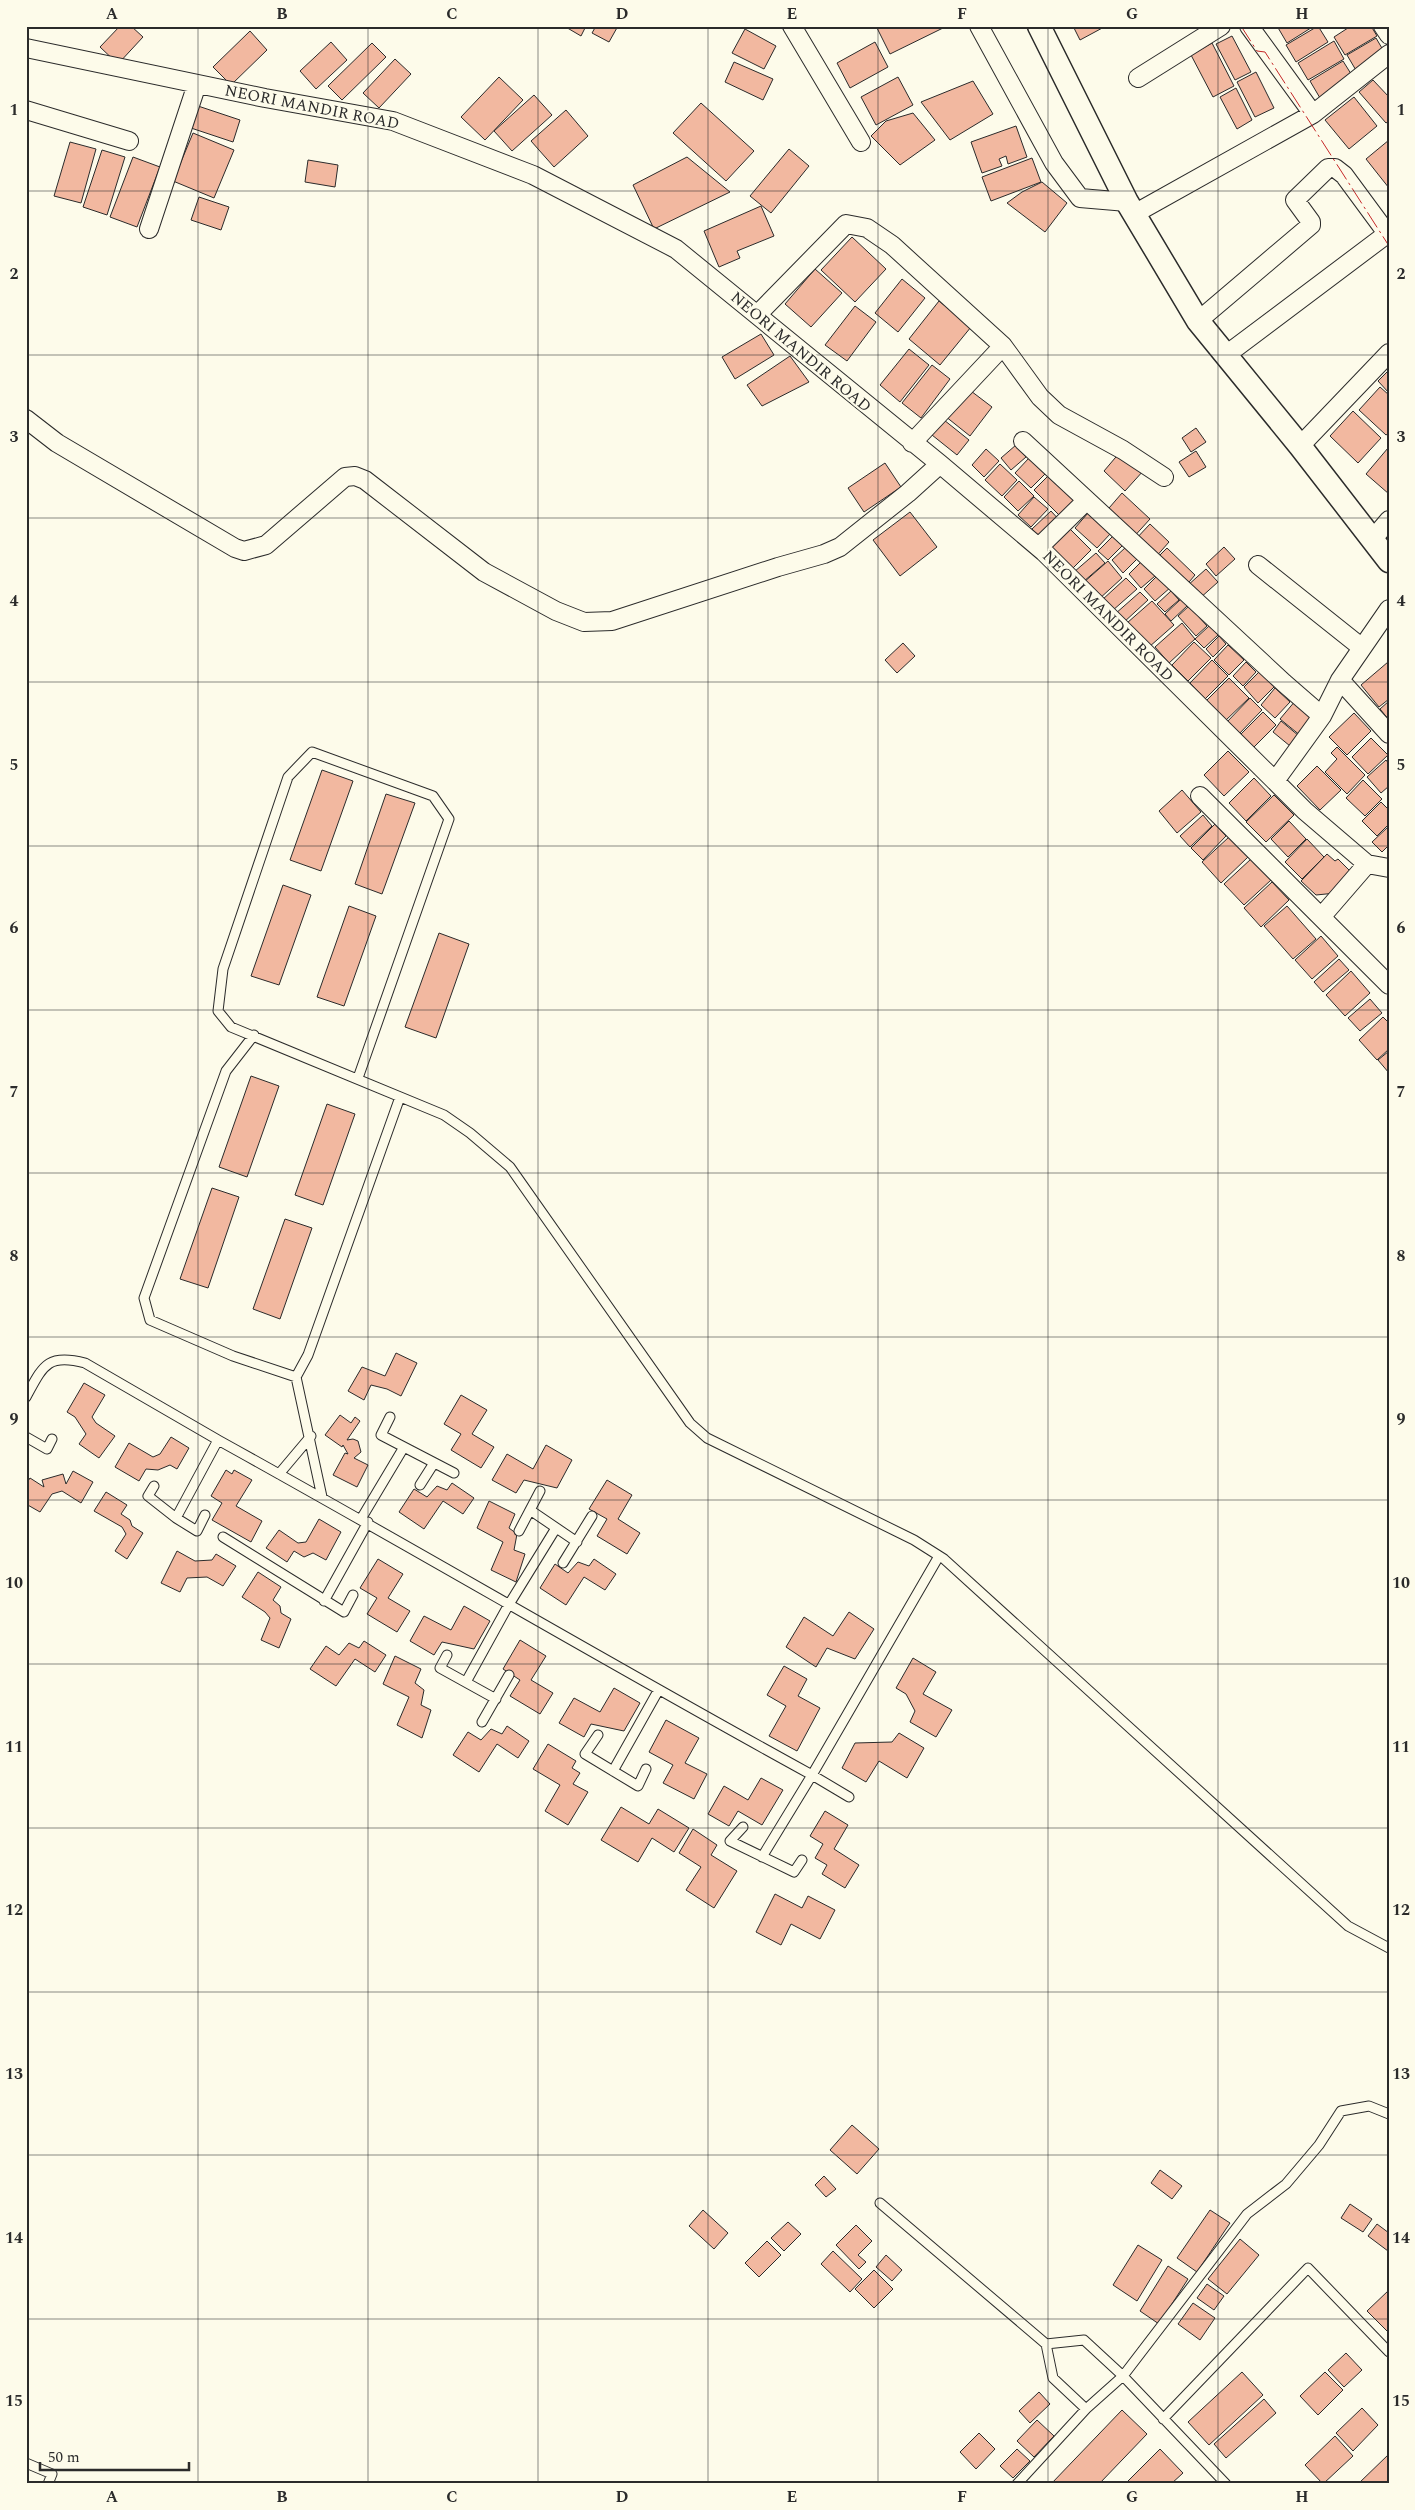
<svg xmlns="http://www.w3.org/2000/svg" width="1415" height="2510" viewBox="0 0 1415 2510" font-family="Spectral,serif">
<style>
.building{fill:#f2b8a0;stroke:#2b2b2b}
.lines{fill:none;stroke-linecap:round;stroke-linejoin:round}
.service-casing{stroke:#2b2b2b;stroke-width:11}
.minor-casing{stroke:#2b2b2b;stroke-width:20}
.tertiary-casing{stroke:#2b2b2b;stroke-width:25}
.service{stroke:#fdfbea;stroke-width:9}
.minor{stroke:#fdfbea;stroke-width:18}
.tertiary{stroke:#fdfbea;stroke-width:22}
.power{stroke:#c62828;stroke-width:1;stroke-dasharray:18 4 2.5 4;stroke-linecap:butt}
.grid{fill:none;stroke:#2b2b2b;stroke-width:1;stroke-opacity:0.55}
.labels{text-anchor:middle;dominant-baseline:central;stroke-width:4;stroke-linejoin:round;paint-order:stroke}
.street-label{font-size:16px;fill:#2b2b2b;stroke:#fdfbea}
.neatline{fill:none;stroke:#2b2b2b;stroke-width:2}
.grid-label{font-size:16px;text-anchor:middle;font-weight:bold;fill:#2b2b2b}
</style>
<rect width="100%" height="100%" fill="#fdfbea"/>
<path class="building" d="M120 26H131L143 37 118 64 100 47Z
M564 26H586L581 36Z
M596 26H618L609 42 592 33Z
M876 26H942L943 28 890 54Z
M1073 26H1106L1080 40Z
M1277 26H1314L1287 43Z
M1318 26 1328 42 1296 62 1286 45Z
M1351 26H1371L1377 36 1345 55 1334 37Z
M745 29 776 46 764 69 732 53Z
M250 31 267 50 231 85 213 67Z
M1232 36 1251 72 1235 80 1216 44Z
M1376 38 1386 55 1357 72 1347 55Z
M1334 41 1344 59 1308 80 1298 63Z
M331 42 347 60 316 89 300 71Z
M875 42 888 67 850 88 837 63Z
M372 43 386 57 342 100 328 86Z
M1212 43 1234 86 1213 97 1191 55Z
M395 59 411 74 379 108 363 93Z
M1343 61 1353 77 1320 98 1310 81Z
M734 62 773 79 763 100 725 82Z
M1256 72 1274 108 1255 117 1237 82Z
M499 77 523 100 485 140 461 117Z
M898 77 913 105 876 125 861 97Z
M1373 80 1389 97V121L1386 123 1359 92Z
M973 81 993 114 950 140 921 102Z
M1236 88 1252 120 1237 129 1220 97Z
M534 95 552 115 512 151 494 131Z
M1354 97 1377 126 1349 149 1325 120Z
M701 103 754 151 726 181 673 133Z
M198 106 240 120 233 142 191 128Z
M566 110 588 136 554 167 531 141Z
M913 113 935 140 900 165 871 136 886 121Z
M1016 126 1027 157 1008 164 1006 156 999 159 1002 166 982 173 971 142Z
M193 133 234 150 214 198 173 181Z
M1389 140V188L1366 159Z
M70 142 96 149 81 203 54 196Z
M789 149 809 166 771 213 750 196Z
M102 150 125 157 107 215 83 207Z
M133 157 160 167 137 227 110 217Z
M687 157 730 192 654 229 633 185Z
M1032 158 1041 182 991 201 982 177Z
M308 160 338 165 335 187 305 182Z
M1042 182 1067 203 1045 232 1007 203 1022 192Z
M199 197 229 207 221 230 191 220Z
M761 206 774 236 737 251 740 258 719 267 704 231Z
M852 237 886 269 855 302 821 270Z
M815 269 842 293 811 327 785 304Z
M902 279 925 298 898 332 875 313Z
M939 301 971 327 940 365 909 339Z
M855 306 876 322 847 361 825 345Z
M761 334 774 355 735 379 722 357Z
M909 349 929 365 900 402 880 385Z
M790 356 809 382 762 406 747 385Z
M932 365 950 379 921 418 902 403Z
M1389 370V393L1378 381Z
M1380 387 1389 395V433L1386 435 1359 410Z
M967 388 992 407 970 436 945 416Z
M1353 411 1381 438 1358 463 1330 436Z
M944 420 969 440 957 455 932 435Z
M1196 428 1206 442 1191 452 1182 438Z
M1016 445 1026 457 1011 470 1001 458Z
M1388 448 1389 449V494L1366 474Z
M986 449 999 461 984 477 972 465Z
M1121 451 1144 470 1125 491 1104 471Z
M1196 451 1206 467 1189 477 1179 462Z
M1029 458 1045 474 1031 488 1015 473Z
M885 463 901 487 864 512 848 488Z
M1000 464 1017 480 1002 496 985 480Z
M1049 475 1079 505 1064 520 1034 490Z
M1019 481 1034 496 1018 511 1004 497Z
M1122 493 1150 519 1131 540 1103 515Z
M1034 497 1048 509 1031 527 1018 515Z
M1051 511 1061 522 1042 540 1032 529Z
M910 512 937 547 900 576 873 540Z
M1088 513 1111 533 1097 548 1075 528Z
M1065 524 1091 550 1071 570 1045 544Z
M1150 524 1169 542 1154 559 1134 541Z
M1115 534 1124 544 1108 560 1098 551Z
M1126 547 1137 559 1123 573 1112 560Z
M1224 547 1235 559 1216 576 1206 564Z
M1167 548 1195 575 1184 588 1155 560Z
M1096 553 1105 563 1083 582 1074 572Z
M1108 561 1122 578 1098 600 1083 583Z
M1142 561 1155 576 1141 588 1129 574Z
M1206 569 1218 582 1199 599 1187 586Z
M1159 574 1171 587 1155 601 1144 589Z
M1126 578 1137 589 1112 611 1102 600Z
M1171 591 1179 600 1165 612 1157 604Z
M1140 592 1148 600 1123 623 1115 614Z
M1181 599 1187 606 1171 621 1165 614Z
M1152 601 1174 625 1149 647 1127 623Z
M1189 606 1207 626 1196 636 1178 616Z
M1182 623 1195 639 1169 663 1155 647Z
M1209 626 1218 635 1204 648 1195 639Z
M1219 636 1226 644 1213 657 1206 649Z
M1194 642 1211 658 1188 681 1172 665Z
M903 643 915 656 897 673 885 660Z
M1228 645 1244 660 1229 675 1214 660Z
M1212 660 1228 676 1205 699 1190 683Z
M1246 662 1256 672 1243 686 1233 676Z
M1388 662 1389 699 1379 707 1361 685Z
M1260 671 1275 686 1258 703 1244 687Z
M1229 678 1249 698 1225 721 1206 701Z
M1275 688 1290 702 1275 718 1261 705Z
M1250 698 1262 710 1238 735 1226 723Z
M1296 700 1316 718 1301 736 1280 719Z
M1389 701V720L1380 709Z
M1263 712 1276 725 1253 748 1240 735Z
M1354 713 1371 731 1347 755 1329 737Z
M1281 721 1299 736 1290 746 1273 732Z
M1371 738 1388 755 1368 774 1352 757Z
M1337 747 1365 775 1347 794 1325 772 1337 759 1331 753Z
M1228 751 1249 772 1224 796 1204 775Z
M1386 760 1389 764V786L1381 793 1367 777Z
M1317 766 1341 790 1320 810 1297 786Z
M322 770 353 781 321 871 290 860Z
M1254 778 1271 796 1246 821 1229 803Z
M1363 780 1382 799 1365 816 1346 798Z
M1182 790 1201 812 1177 833 1159 811Z
M386 794 415 803 382 894 355 884Z
M1274 795 1294 815 1266 842 1246 822Z
M1381 802 1389 810V824L1377 836 1362 821Z
M1203 815 1212 826 1190 847 1180 836Z
M1289 821 1306 839 1288 857 1271 839Z
M1215 824 1226 836 1203 860 1191 848Z
M1389 826V845L1382 852 1372 842Z
M1229 837 1248 857 1221 883 1202 862Z
M1307 839 1324 857 1302 879 1285 862Z
M1327 854 1335 861 1338 859 1354 875 1336 893 1316 895 1301 881Z
M1251 859 1271 880 1244 905 1224 884Z
M1272 882 1289 900 1261 927 1244 908Z
M283 885 311 895 279 985 251 976Z
M349 906 376 916 344 1006 317 997Z
M1287 906 1316 939 1293 959 1264 926Z
M439 933 469 944 436 1038 405 1027Z
M1321 936 1338 956 1312 979 1295 960Z
M1339 959 1349 970 1323 992 1314 982Z
M1351 971 1370 993 1345 1016 1326 995Z
M1370 999 1382 1013 1360 1031 1348 1018Z
M1383 1017 1389 1023V1049L1377 1060 1359 1040Z
M1389 1051V1073L1378 1060Z
M251 1076 279 1086 247 1177 219 1167Z
M327 1104 355 1114 323 1205 295 1195Z
M212 1188 239 1197 208 1288 180 1279Z
M285 1219 312 1228 280 1319 253 1309Z
M396 1353 417 1363 401 1396 387 1389 371 1385 364 1400 348 1391 362 1367 385 1376Z
M84 1383 105 1395 92 1417 96 1423 115 1436 99 1458 79 1444 86 1434 75 1417 67 1412Z
M461 1395 487 1410 472 1434 494 1447 481 1468 451 1450 461 1434 444 1424Z
M340 1415 351 1423 355 1417 360 1421 347 1440 353 1439 358 1441 361 1452 354 1458 368 1465 357 1487 333 1475 345 1453 348 1454 343 1445 342 1447 325 1435Z
M171 1437 189 1448 177 1469 170 1465 158 1470 146 1469 139 1481 115 1467 129 1443 153 1457 160 1454Z
M546 1445 572 1460 557 1488 524 1480 516 1493 492 1480 507 1454 533 1469Z
M226 1470 232 1474 234 1470 252 1480 236 1506 262 1521 251 1542 212 1520 222 1503 211 1496Z
M73 1471 93 1482 81 1503 62 1491 52 1494 40 1512 26 1504V1484L30 1478 44 1487 42 1480 63 1474 66 1484Z
M607 1480 632 1495 618 1519 640 1533 627 1554 597 1536 607 1519 589 1509Z
M452 1483 474 1498 463 1514 443 1501 424 1529 399 1512 414 1489 427 1497 437 1486 447 1490Z
M106 1492 127 1505 121 1514 130 1520 132 1526 143 1533 127 1559 115 1551 126 1534 122 1527 94 1511Z
M489 1501 515 1514 509 1528 517 1534 514 1550 525 1554 516 1582 491 1570 503 1542 477 1528Z
M319 1519 341 1532 326 1560 313 1553 304 1557 294 1551 287 1562 266 1548 279 1530 298 1543 306 1542Z
M177 1551 195 1561 212 1560 216 1554 236 1566 223 1586 207 1577 187 1578 180 1592 161 1583Z
M378 1559 403 1574 388 1598 410 1611 397 1632 367 1614 377 1598 360 1588Z
M594 1559 616 1574 605 1590 584 1577 566 1605 540 1588 555 1564 568 1573 578 1562 589 1566Z
M258 1572 281 1587 273 1600 280 1606 281 1613 291 1619 279 1648 261 1640 270 1618 265 1612 242 1597Z
M464 1606 490 1621 474 1649 442 1642 434 1655 410 1641 424 1616 451 1630Z
M849 1612 874 1629 855 1659 827 1648 816 1667 786 1647 804 1617 833 1636Z
M520 1640 546 1656 531 1680 553 1693 540 1714 510 1696 520 1680 503 1669Z
M364 1641 386 1655 375 1672 355 1659 336 1686 310 1669 326 1646 339 1655 349 1643 359 1648Z
M395 1656 421 1669 415 1683 424 1690 421 1705 431 1710 422 1738 397 1725 409 1697 383 1684Z
M913 1658 936 1672 923 1694 952 1710 936 1737 910 1722 915 1711 906 1694 896 1688Z
M784 1666 807 1679 798 1696 820 1708 797 1751 769 1736 786 1706 767 1695Z
M614 1688 640 1703 624 1731 591 1724 584 1737 559 1723 574 1698 600 1712Z
M666 1720 699 1738 685 1763 707 1774 694 1799 663 1783 673 1765 649 1752Z
M507 1726 529 1741 518 1758 497 1744 479 1772 453 1755 468 1732 481 1740 491 1729 502 1734Z
M899 1733 924 1748 907 1778 879 1761 866 1782 842 1768 855 1743 892 1742Z
M548 1744 576 1761 572 1768 580 1773 573 1784 588 1792 568 1825 545 1811 560 1785 533 1769Z
M761 1778 783 1790 762 1825 738 1811 729 1826 708 1814 724 1786 748 1800Z
M621 1807 649 1824 658 1809 689 1828 674 1852 652 1838 638 1862 601 1840Z
M825 1811 848 1825 834 1849 859 1865 845 1888 822 1874 827 1865 815 1858 823 1844 810 1836Z
M693 1829 717 1845 711 1855 737 1871 714 1908 686 1890 701 1867 679 1853Z
M775 1894 802 1908 808 1896 835 1910 820 1939 791 1924 781 1945 756 1932Z
M852 2125 879 2149 857 2174 830 2150Z
M1160 2170 1182 2186 1172 2199 1151 2183Z
M824 2176 836 2189 826 2197 815 2185Z
M1350 2204 1372 2219 1363 2232 1341 2218Z
M703 2210 728 2233 714 2249 689 2226Z
M1210 2210 1230 2223 1197 2272 1177 2258Z
M788 2222 801 2234 784 2251 771 2238Z
M1377 2224 1389 2233 1388 2251 1368 2236Z
M856 2225 872 2241 858 2255 866 2262 859 2269 836 2245Z
M1240 2239 1259 2255 1227 2294 1208 2279Z
M767 2241 781 2255 759 2277 745 2263Z
M1138 2245 1162 2260 1137 2301 1113 2285Z
M833 2251 862 2279 850 2292 821 2264Z
M886 2255 902 2270 892 2281 876 2267Z
M1168 2266 1188 2279 1159 2324 1140 2311Z
M874 2270 893 2289 874 2308 855 2289Z
M1207 2284 1224 2296 1214 2310 1197 2298Z
M1389 2290V2333L1367 2311Z
M1193 2303 1215 2318 1200 2340 1178 2324Z
M1346 2353 1362 2370 1344 2387 1328 2370Z
M1242 2372 1263 2395 1209 2445 1188 2422Z
M1325 2372 1343 2390 1318 2415 1300 2396Z
M1039 2392 1050 2404 1030 2423 1019 2411Z
M1264 2399 1276 2413 1226 2458 1214 2444Z
M1362 2408 1378 2425 1353 2451 1336 2433Z
M1122 2410 1147 2434 1099 2484H1051Z
M1037 2420 1054 2436 1034 2457 1017 2441Z
M979 2433 995 2449 976 2469 960 2452Z
M1335 2436 1353 2456 1323 2484 1305 2465Z
M1017 2449 1030 2461 1013 2478 1000 2466Z
M1160 2449 1183 2473 1171 2484H1125Z
M1389 2454V2484H1358Z"/>
<g class="lines">
<g class="service-casing">
<path id="service" d="M254 1035 226 1071 144 1298 150 1320 233 1356 296 1377 308 1355 400 1097
M358 1078 449 819 433 796 312 752 288 777 223 969 218 1011 231 1027 444 1115 470 1133 510 1167 690 1423 707 1438 914 1540 944 1559 1348 1926 1389 1948
M296 1377 322 1497
M26 1397C43 1366 47 1353 85 1363L218 1440
M390 1417 381 1435 404 1447
M26 1437 47 1449 52 1439
M279 1474 311 1436
M420 1485 434 1463
M154 1486 148 1496 176 1518
M530 1510 577 1542
M205 1515 197 1531 176 1518 218 1440C417 1550 613 1666 812 1775L939 1556
M361 1519 404 1447 454 1473
M519 1531 540 1491
M223 1537 344 1612 353 1595
M563 1563 592 1516
M324 1601 368 1522
M447 1655 440 1668 496 1699
M466 1682 508 1606 556 1528
M482 1722 509 1675
M598 1735 585 1754 638 1786 646 1769
M613 1771 658 1691
M743 1827 730 1841 794 1872 802 1860
M762 1857 812 1775 849 1797
M880 2203 1046 2344
M1086 2409 1053 2378 1046 2344 1084 2340 1123 2376 1226 2484
M1163 2419 1308 2268 1389 2352
M26 2463 52 2474 48 2484
M1017 2484 1086 2409 1123 2376 1247 2214 1286 2184 1319 2145 1341 2111 1369 2106 1389 2114"/>
</g>
<g class="minor-casing">
<path id="minor" d="M792 26 861 142
M979 26 1054 163 1080 198 1127 202
M1249 26 1313 114
M1383 26 1389 35
M26 48 265 98 393 121 533 175 676 249 940 464 1044 552 1275 781 1322 716 1340 680 1389 609
M1138 78 1221 26
M26 110 129 141
M1134 214 1313 114 1389 54
M149 229 197 84
M757 315 846 224 867 228 892 245 1003 346 1040 397 1059 415 1123 450 1164 477
M1198 321 1311 225V222L1295 200 1328 168H1335L1344 175 1389 236
M1226 355 1387 234
M26 419 57 443 235 548 244 551 266 545 345 477 355 476 365 480 484 572 556 611 584 622 612 621 778 567 824 554 840 547 908 493 940 464
M1023 441 1284 683 1322 716
M912 443 1003 346
M1300 446 1389 353
M1372 540 1389 520
M1039 547 1086 501
M1258 565 1361 647
M1340 680 1389 734
M1275 781 1305 811 1367 864 1389 868
M1200 796 1389 985
M1322 916 1367 864"/>
</g>
<g class="tertiary-casing">
<path id="tertiary" d="M1039 26 1127 202 1198 321 1300 446 1389 561"/>
</g>
<use href="#service" class="service"/>
<use href="#minor" class="minor"/>
<use href="#tertiary" class="tertiary"/>
<path class="power" d="M1241 26 1257 51 1265 52 1389 246"/>
</g>
<path class="grid" d="M198 26V2484M368 26V2484M538 26V2484M708 26V2484M878 26V2484M1048 26V2484M1218 26V2484M26 191H1389M26 355H1389M26 518H1389M26 682H1389M26 846H1389M26 1010H1389M26 1173H1389M26 1337H1389M26 1500H1389M26 1664H1389M26 1828H1389M26 1992H1389M26 2155H1389M26 2319H1389"/>
<g class="labels">
<g class="street-label">
<text transform="translate(312 107) rotate(11)">NEORI MANDIR ROAD</text>
<text transform="translate(801 352) rotate(40)">NEORI MANDIR ROAD</text>
<text transform="translate(1108 616) rotate(45)">NEORI MANDIR ROAD</text>
</g>
</g>
<rect width="1415" height="2510" fill="none" stroke="#fdfbea" stroke-width="55"/>
<path d="M40 2462v8h149v-8" fill="none" stroke="#2b2b2b" stroke-width="2.5"/>
<text x="48" y="2462" font-size="15" fill="#2b2b2b" stroke="#fdfbea" stroke-width="4" paint-order="stroke">50 m</text>
<rect x="28" y="28" width="1360" height="2454" class="neatline"/>
<g class="grid-label">
<text x="112" y="19">A</text>
<text x="282" y="19">B</text>
<text x="452" y="19">C</text>
<text x="622" y="19">D</text>
<text x="792" y="19">E</text>
<text x="962" y="19">F</text>
<text x="1132" y="19">G</text>
<text x="1302" y="19">H</text>
<text x="14" y="115">1</text>
<text x="1401" y="115">1</text>
<text x="14" y="279">2</text>
<text x="1401" y="279">2</text>
<text x="14" y="442">3</text>
<text x="1401" y="442">3</text>
<text x="14" y="606">4</text>
<text x="1401" y="606">4</text>
<text x="14" y="770">5</text>
<text x="1401" y="770">5</text>
<text x="14" y="933">6</text>
<text x="1401" y="933">6</text>
<text x="14" y="1097">7</text>
<text x="1401" y="1097">7</text>
<text x="14" y="1261">8</text>
<text x="1401" y="1261">8</text>
<text x="14" y="1424">9</text>
<text x="1401" y="1424">9</text>
<text x="14" y="1588">10</text>
<text x="1401" y="1588">10</text>
<text x="14" y="1752">11</text>
<text x="1401" y="1752">11</text>
<text x="14" y="1915">12</text>
<text x="1401" y="1915">12</text>
<text x="14" y="2079">13</text>
<text x="1401" y="2079">13</text>
<text x="14" y="2243">14</text>
<text x="1401" y="2243">14</text>
<text x="14" y="2406">15</text>
<text x="1401" y="2406">15</text>
<text x="112" y="2502">A</text>
<text x="282" y="2502">B</text>
<text x="452" y="2502">C</text>
<text x="622" y="2502">D</text>
<text x="792" y="2502">E</text>
<text x="962" y="2502">F</text>
<text x="1132" y="2502">G</text>
<text x="1302" y="2502">H</text>
</g>
</svg>
